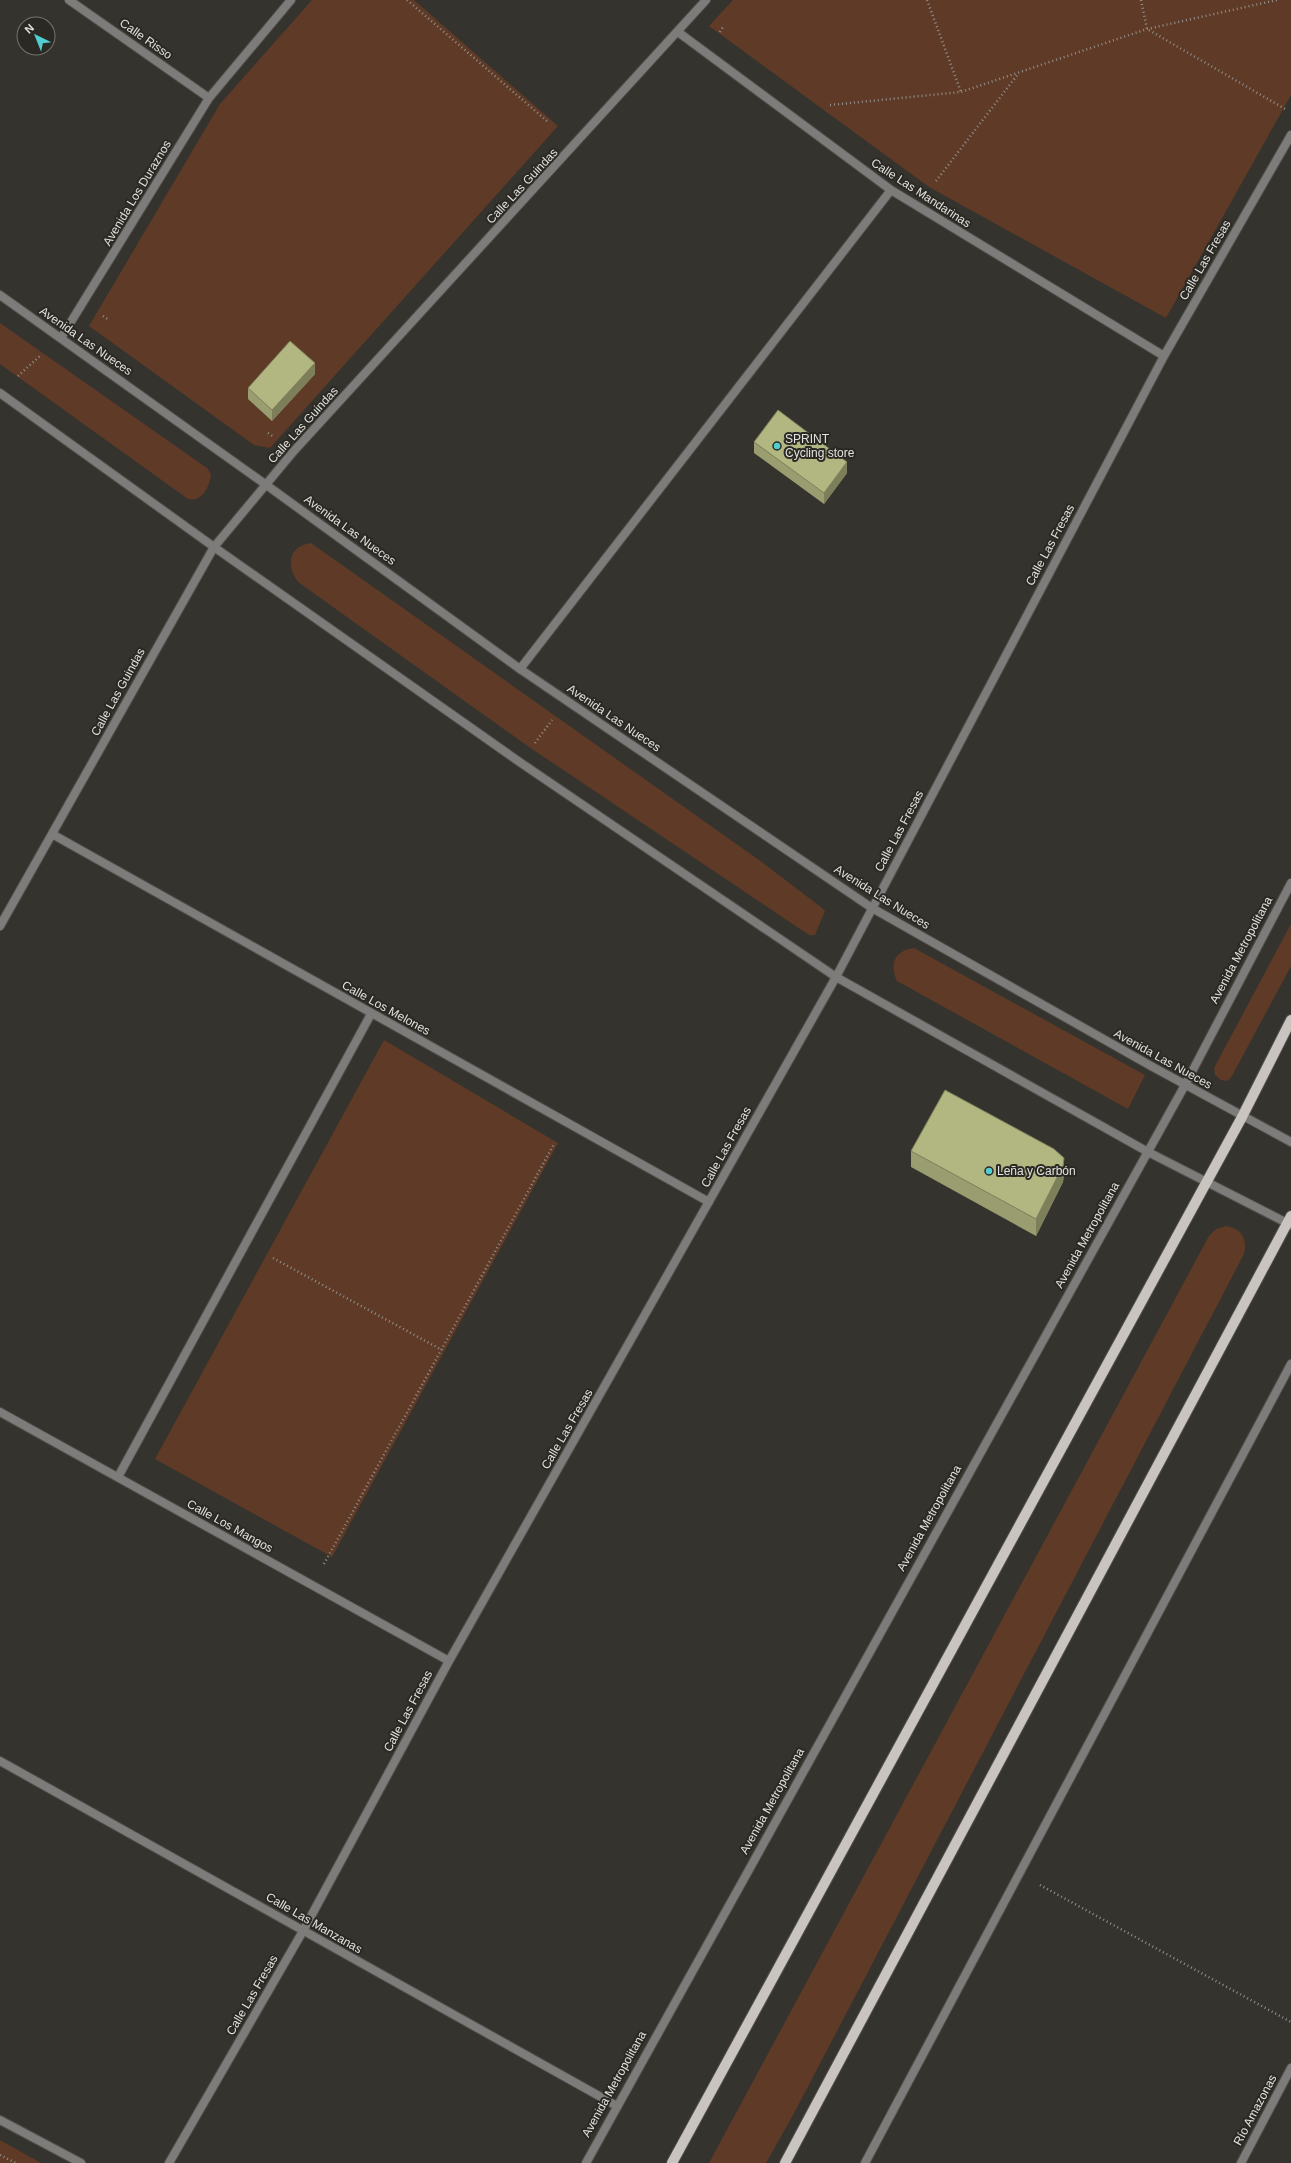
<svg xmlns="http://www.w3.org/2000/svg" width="1291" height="2163" viewBox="0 0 1291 2163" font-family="Helvetica,sans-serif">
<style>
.green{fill:#5e3a27}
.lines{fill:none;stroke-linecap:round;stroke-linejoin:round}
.minor-casing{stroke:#514f4a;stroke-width:10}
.tertiary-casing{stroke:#514f4a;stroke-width:10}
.primary-casing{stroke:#514f4a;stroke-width:12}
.path{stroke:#93918d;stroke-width:2.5;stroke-dasharray:1 3;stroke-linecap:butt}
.minor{stroke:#7e7c7a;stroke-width:8}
.tertiary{stroke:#7e7c7a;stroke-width:8}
.primary{stroke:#c9c4c0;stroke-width:10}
.wall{fill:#999d6f}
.shaded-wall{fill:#7d7f5a}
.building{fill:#b2b681;stroke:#7d7f5a}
.poi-dot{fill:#52cdcf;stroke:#2b2924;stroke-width:1.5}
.labels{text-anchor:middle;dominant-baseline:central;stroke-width:4;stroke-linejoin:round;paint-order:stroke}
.street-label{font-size:12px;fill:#e2e1dd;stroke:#2b2924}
.poi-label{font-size:12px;fill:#e2e1dd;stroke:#2b2924;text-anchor:start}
</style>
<rect width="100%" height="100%" fill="#35332e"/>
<path class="green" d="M312 0H414L558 126 270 448 254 445 89 326 220 104Z
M733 0H1291V95L1166 318 929 187 709 26Z
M0 323 207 468 211 474C210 486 202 503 188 499L0 364Z
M311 543 759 860 821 907 825 911 815 935H809L529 747 298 582C286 566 288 546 311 543Z
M1291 924V966L1232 1076 1228 1081 1221 1080 1215 1075 1214 1068Z
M914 948 1145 1075 1128 1109 897 981C889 964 895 950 914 948Z
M384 1040 558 1143 332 1557 155 1459Z
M1226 1226C1241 1228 1248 1239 1244 1254L792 2117 766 2163H709L1209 1236 1216 1229Z
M0 2140 41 2163H0Z"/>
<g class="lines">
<g class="minor-casing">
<path id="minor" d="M69 0 209 98
M678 32 891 190 1164 356
M61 338 209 98 291 0
M520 669 891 190
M52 834 709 1202
M0 926 214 547 293 452 706 0
M0 1412 449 1661
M118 1477 371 1014
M0 1761 617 2106
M0 2120 81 2163
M169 2163 303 1931 449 1661 836 977 1164 356 1291 135
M1241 2163 1291 2068"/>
</g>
<g class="tertiary-casing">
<path id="tertiary" d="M0 295 265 484 520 669 872 908 1151 1066 1291 1142
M0 393 214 547 521 763 836 977 1148 1152 1291 1225
M586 2163 1185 1085 1291 883
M865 2163 1291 1364"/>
</g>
<g class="primary-casing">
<path id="primary" d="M672 2163 1242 1117 1291 1020
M785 2163 1291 1216"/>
</g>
<path class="path" d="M407 0 547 121
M927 0 961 92
M1141 0 1147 29 1287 110
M720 32 724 25
M830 105 961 92 1147 29 1277 0
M936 181 1018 74
M103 316 109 320
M18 376 41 355
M268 433 274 437
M535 743 552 720
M273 1258 442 1350
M324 1564 554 1144
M1040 1885 1291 2022
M0 2155 16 2163"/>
<use href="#minor" class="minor"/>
<use href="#tertiary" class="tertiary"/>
<use href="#primary" class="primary"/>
</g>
<path class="wall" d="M315 374 272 421 248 399V388Z
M754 442 847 473 824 504 754 453Z
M911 1151 1064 1174 1063 1182 1036 1236 911 1167Z"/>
<path class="shaded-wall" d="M315 363V374L272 421V410Z
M847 462V473L824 504V493Z
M1064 1158V1174L1063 1182 1036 1236V1219Z"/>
<path class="building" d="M290 341 315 363 272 410 248 388Z
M778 410 847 462 824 493 754 442Z
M945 1090 1054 1149 1064 1158 1063 1166 1036 1219 911 1151Z"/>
<g class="poi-dot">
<circle cx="777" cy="446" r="4"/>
<circle cx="989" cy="1171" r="4"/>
</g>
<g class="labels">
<g class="street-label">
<text transform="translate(146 39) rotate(35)">Calle Risso</text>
<text transform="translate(522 186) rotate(-47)">Calle Las Guindas</text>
<text transform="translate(137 193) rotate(-59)">Avenida Los Duraznos</text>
<text transform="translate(921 193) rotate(33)">Calle Las Mandarinas</text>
<text transform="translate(1205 260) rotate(-60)">Calle Las Fresas</text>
<text transform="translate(86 341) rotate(35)">Avenida Las Nueces</text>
<text transform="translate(303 425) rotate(-48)">Calle Las Guindas</text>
<text transform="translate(350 530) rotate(36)">Avenida Las Nueces</text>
<text transform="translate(1050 545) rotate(-62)">Calle Las Fresas</text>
<text transform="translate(118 692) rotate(-61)">Calle Las Guindas</text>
<text transform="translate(614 718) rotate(34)">Avenida Las Nueces</text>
<text transform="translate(899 831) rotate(-62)">Calle Las Fresas</text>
<text transform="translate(882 897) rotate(32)">Avenida Las Nueces</text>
<text transform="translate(1241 950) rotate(-62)">Avenida Metropolitana</text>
<text transform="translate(386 1008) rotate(29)">Calle Los Melones</text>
<text transform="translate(1163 1059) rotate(29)">Avenida Las Nueces</text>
<text transform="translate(726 1147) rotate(-61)">Calle Las Fresas</text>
<text transform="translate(1087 1235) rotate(-61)">Avenida Metropolitana</text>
<text transform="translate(567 1429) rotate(-60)">Calle Las Fresas</text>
<text transform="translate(929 1518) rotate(-61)">Avenida Metropolitana</text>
<text transform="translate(230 1526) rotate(29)">Calle Los Mangos</text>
<text transform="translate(408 1711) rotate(-62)">Calle Las Fresas</text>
<text transform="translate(772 1801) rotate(-61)">Avenida Metropolitana</text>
<text transform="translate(314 1923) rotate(30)">Calle Las Manzanas</text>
<text transform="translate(252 1995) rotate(-60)">Calle Las Fresas</text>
<text transform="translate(614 2084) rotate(-61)">Avenida Metropolitana</text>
<text transform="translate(1255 2110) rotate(-62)">Río Amazonas</text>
</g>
<g class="poi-label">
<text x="785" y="439">SPRINT<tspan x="785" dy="14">Cycling store</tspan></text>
<text x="997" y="1171">Leña y Carbón</text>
</g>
</g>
<g transform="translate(36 36) rotate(317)"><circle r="19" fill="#2b2924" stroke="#74736e"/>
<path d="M0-3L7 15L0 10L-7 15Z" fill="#52cdcf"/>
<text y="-6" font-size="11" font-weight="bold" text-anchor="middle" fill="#e2e1dd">N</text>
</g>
</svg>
